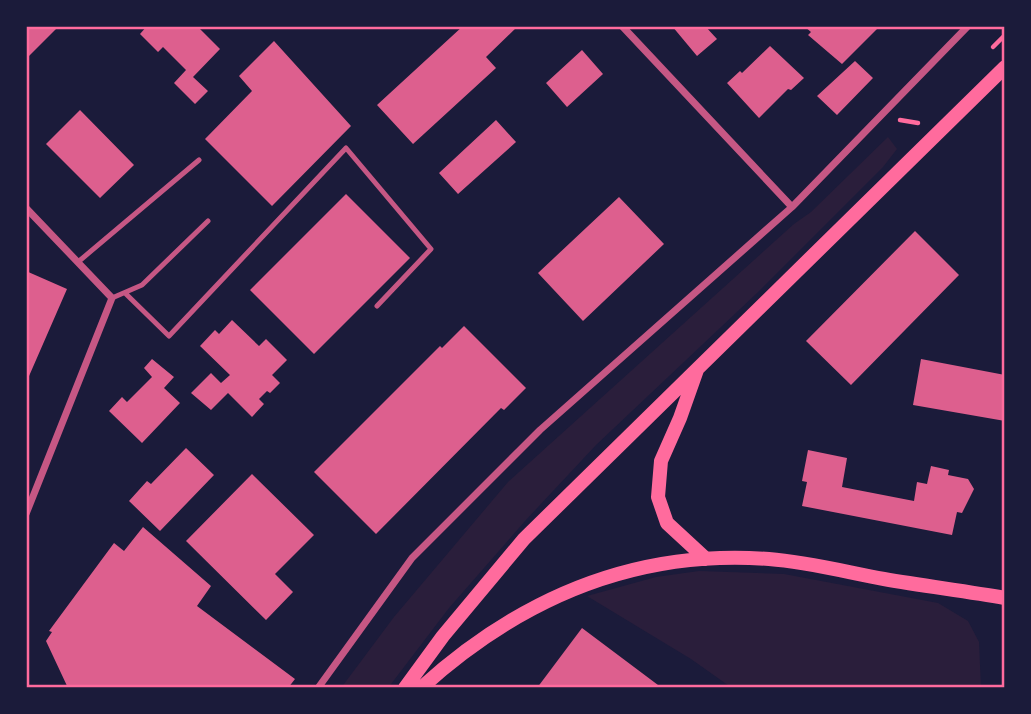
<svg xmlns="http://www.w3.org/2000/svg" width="1031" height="714" viewBox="0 0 1031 714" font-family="Signika,sans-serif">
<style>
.green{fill:#2a1e3b}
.building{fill:#dd5f8e}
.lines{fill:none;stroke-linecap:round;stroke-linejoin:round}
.path{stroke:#ff6b9d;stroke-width:4.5}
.service{stroke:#c65784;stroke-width:5}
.minor{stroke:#c65784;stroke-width:7}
.secondary{stroke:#ff6b9d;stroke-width:14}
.neatline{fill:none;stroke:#ff6b9d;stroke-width:2.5}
</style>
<rect width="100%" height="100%" fill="#1b1b3a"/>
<path class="green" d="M888 137 897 149 883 167 757 293 596 445 525 521 449 608 388 688H341L394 617 508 482 794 224 811 212Z
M699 571 784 574 938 603 968 621 979 642 981 688H732L691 659 587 596 656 577Z"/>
<path class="building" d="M26 26H59L28 57 26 55Z
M147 26H197L220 49 193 77 208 91 195 104 174 83 186 70 163 47 158 52 140 34Z
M463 26H518L486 57 496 68 413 144 377 105Z
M672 26H705L717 39 697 56Z
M804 26H880L842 64 808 35 811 32Z
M274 41 351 126 272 206 205 139 252 91 239 76Z
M770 46 804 78 791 90 788 89 759 118 727 83 740 71 742 73Z
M582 50 603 74 567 107 546 83Z
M855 61 873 78 837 115 817 96Z
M80 110 134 165 100 198 46 144Z
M496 120 516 142 458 194 439 173Z
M346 194 410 258 314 354 250 290Z
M619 197 664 244 583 321 538 273Z
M915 231 959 275 851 385 806 341Z
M26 271 67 289 26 383Z
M232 320 259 346 266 339 287 360 272 375 280 383 270 393 267 391 259 399 264 404 252 417 228 393 211 410 191 393 211 373 221 383 230 375 200 346 215 330 219 334Z
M464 326 526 388 504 410 501 408 376 534 314 472 440 346 442 348Z
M152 359 174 377 164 388 180 403 142 443 109 411 122 397 127 402 152 377 144 368Z
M921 359 1005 375V421L913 405Z
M186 448 214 475 160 531 129 501 147 481 151 484Z
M808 450 847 458 842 487 914 501 917 482 927 484 931 466 949 470 948 475 968 479 974 489 962 513 957 512 952 535 802 506 807 482 802 481Z
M252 474 314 535 275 574 293 592 266 620 186 541Z
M143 527 211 586 197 606 295 679 288 688H68L46 641 52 632 49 631 114 543 124 551Z
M582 628 662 688H537Z"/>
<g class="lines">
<path class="path" d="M993 47 1005 35
M900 120 918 123"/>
<path class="service" d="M78 262 199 160
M125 293 169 336 346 148 431 249 377 306
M112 298 142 285 208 221"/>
<path class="minor" d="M622 26 792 207
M26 208 112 298 26 514
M318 688 412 558 540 430 792 207 968 26"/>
<path class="secondary" d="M697 370 680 418 661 461 658 497 667 523 706 559
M405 688 443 636 524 539 1005 67
M421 688C519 599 635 549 769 559 808 562 846 572 884 579 924 586 965 591 1005 598"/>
</g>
<rect width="1031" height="714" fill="none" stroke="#1b1b3a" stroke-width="56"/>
<rect x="28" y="28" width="975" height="658" class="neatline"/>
</svg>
